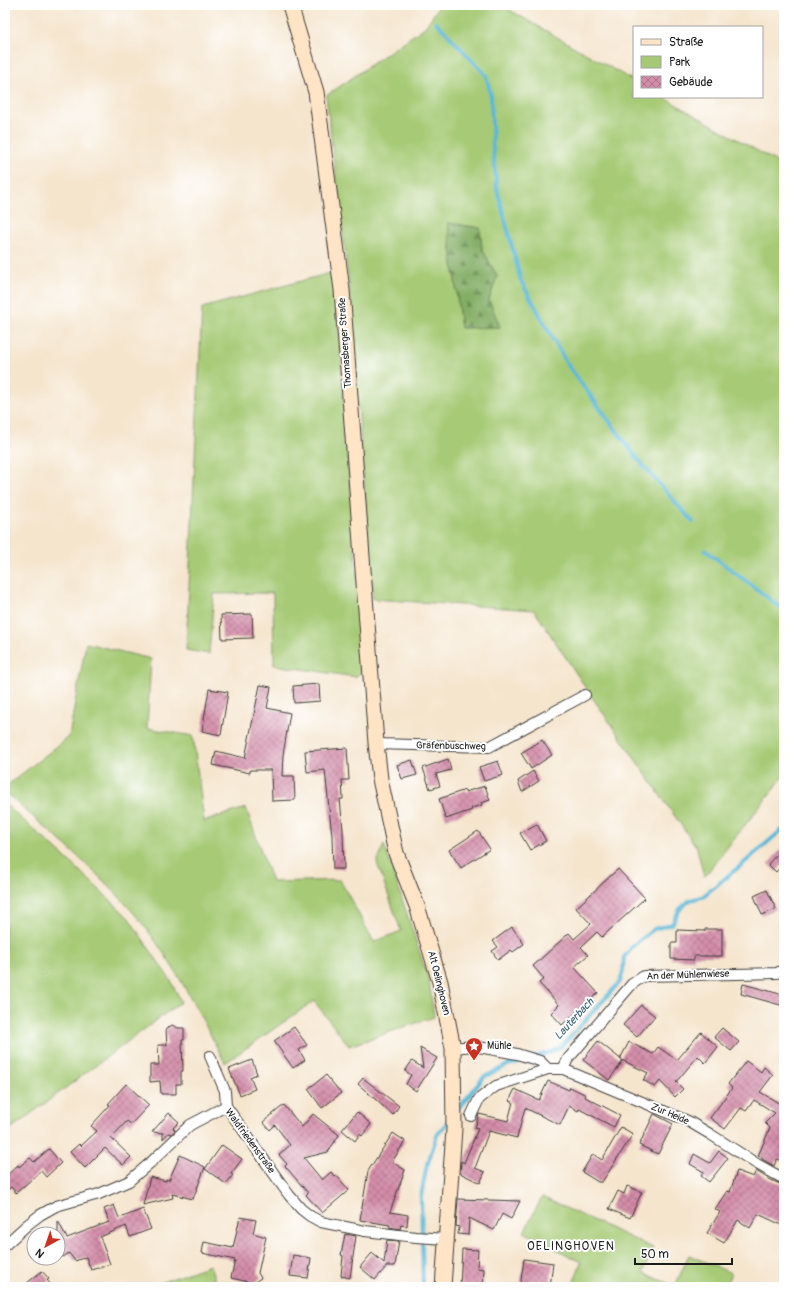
<svg xmlns="http://www.w3.org/2000/svg" width="789" height="1292" viewBox="0 0 789 1292" font-family="Pangolin,sans-serif">
<style>
.green{fill:#a6ca74;stroke:#617348;fill-rule:evenodd}
.forest{fill:url(#forest-firs);stroke:#506541}
.lines{fill:none;stroke-linecap:round;stroke-linejoin:round}
.stream{stroke:#59b7d7;stroke-width:4}
.building{fill:url(#building-cross-hatch)}
.street-casing{stroke:#3d3a37;stroke-width:12}
.secondary-casing{stroke:#3d3a37;stroke-width:17}
.street{stroke:#fff;stroke-width:10}
.secondary{stroke:#ffe4c6;stroke-width:15}
.labels{text-anchor:middle;dominant-baseline:central;stroke-width:4;stroke-linejoin:round;paint-order:stroke}
.street-label{font-size:10px;fill:#1c1c1c;stroke:#fff}
.poi-label{font-size:10px;fill:#1c1c1c;stroke:#fff;text-anchor:start}
.water-label{font-size:11px;font-style:italic;fill:#376270;stroke:#fff}
.quarter-label{font-size:12px;letter-spacing:1px;fill:#1c1c1c;stroke:#fff}
</style>
<defs>
<pattern id="forest-firs" width="22" height="20" patternUnits="userSpaceOnUse"><rect width="22" height="20" fill="#84ae66"/><path d="M5 1l3.5 6h-7zM16 11l3.5 6h-7z" fill="#6b8d53"/></pattern>
<pattern id="building-cross-hatch" width="8" height="8" patternUnits="userSpaceOnUse"><rect width="8" height="8" fill="#d48da9"/><path d="M0 0l8 8M0 8l8-8" fill="none" stroke="#ab7289"/></pattern>
</defs>
<rect width="100%" height="100%" fill="#fff"/>
<filter id="ink" filterUnits="userSpaceOnUse"><feTurbulence type="fractalNoise" baseFrequency=".025" numOctaves="2"/><feDisplacementMap in="SourceGraphic" scale="8" xChannelSelector="R" yChannelSelector="G"/><feConvolveMatrix kernelMatrix="1 2 1 2 8 2 1 2 1" color-interpolation-filters="sRGB"/></filter>
<filter id="wash" filterUnits="userSpaceOnUse"><feTurbulence type="fractalNoise" baseFrequency=".012" numOctaves="4" result="noise"/><feDisplacementMap in="SourceGraphic" scale="16" xChannelSelector="R" yChannelSelector="G"/><feGaussianBlur stdDeviation="0.9" result="paint"/><feColorMatrix in="noise" values="0 0 0 0 0 0 0 0 0 0 0 0 0 0 0 0 0 1.4 0 .05"/><feComposite in="paint" operator="in"/></filter>
<g filter="url(#wash)">
<rect width="100%" height="100%" fill="#f5e5cd"/>
<path class="green" d="M440 5H501L634 81V97H663L784 166V776L704 877 697 848 592 697 534 610 373 599 348 275 326 96 425 27ZM448 223 480 228 482 249 497 276 489 300 500 327 461 328Z
M334 272 364 669 356 677 274 665 273 593 214 594 209 654 186 650 202 308Z
M86 643 151 659 147 728 193 736 204 821 246 808 272 882 340 880 374 942 401 931 377 863 384 844 429 981 434 1017 349 1046 314 1001 225 1063C196 1007 167 948 123 901 87 862 45 828 5 792V787L56 747 69 736Z
M5 804 67 859 128 917 171 981 181 1002 5 1133Z
M542 1197 653 1248 643 1273 675 1286 689 1255 731 1273 725 1287H572L581 1262 524 1232Z
M210 1265 217 1287H148Z"/>
<path class="forest" d="M448 223 480 228 482 249 497 276 489 300 500 327 461 328Z"/>
<g class="lines">
<path class="stream" d="M436 22 486 75 491 96 493 151 497 189 521 281 567 364 639 461 693 522
M705 550 784 610
M535 1057 551 1052 562 1046 620 982 623 971 624 957 635 944 654 929 672 924 680 909 690 900 702 897 744 863 784 828
M458 1109 484 1077 508 1065 527 1060
M423 1287 421 1197 426 1169 437 1135 450 1119"/>
</g>
<g id="blocks">
<path class="building" d="M252 614 253 638 222 639 221 615Z
M319 684 320 701 294 703 293 686Z
M260 685 271 687 267 708 290 713 283 755 282 776H294L295 800 272 801 271 770H250V773L213 765 216 751 245 758Z
M209 689 228 692 221 735 202 731Z
M542 740 552 755 531 769 521 753Z
M347 748 349 780H342L343 799H340L343 830 344 869H333L332 836 325 770 307 772 305 751Z
M448 759 451 770 436 774 440 786 430 789 423 768Z
M412 760 417 775 402 779 397 765Z
M498 761 503 775 484 781 479 767Z
M533 771 539 781 522 792 518 781Z
M485 786 490 800 481 803 482 805 471 808 472 810 446 819 439 799 465 790V792Z
M537 824 546 841 530 850 520 833Z
M478 831 490 849 461 868 449 850Z
M784 846V863L776 872 768 864Z
M618 869 645 898 602 937 597 932 581 947 588 955 574 967 598 993 562 1025 551 1013 559 1005 539 983 544 979 533 966 569 933 574 939 591 924 576 908Z
M767 890 776 909 762 915 754 896Z
M512 927 524 944 513 952 511 950 498 960 492 951 498 947 493 941Z
M705 929H722V956H694V960L671 959V943H677V930L705 931Z
M743 984 784 995V1006L741 994Z
M641 1005 655 1016 637 1037 623 1025Z
M172 1025 178 1028H184V1040H182L183 1071H181V1084H176V1094H161L160 1081 150 1082V1065H159L158 1045H167L166 1029Z
M294 1027 307 1045 299 1050 305 1060 293 1068 274 1041Z
M722 1028 739 1042 731 1051 714 1037Z
M701 1032 718 1047 705 1063 698 1056 676 1082 683 1089 675 1097 660 1081 655 1087 643 1080 648 1073 620 1059 629 1042 653 1054 658 1047 677 1060Z
M598 1041 623 1061 609 1080 583 1060Z
M420 1048 437 1058 416 1091 406 1084 411 1075 405 1071 412 1061 423 1068Z
M252 1060 257 1074 250 1077 255 1089 240 1095 229 1069Z
M746 1061 761 1072 764 1067 773 1075 760 1092 782 1105 784 1103V1162L777 1159 774 1166 762 1159V1157L758 1156 770 1128 765 1123 775 1113 754 1100 746 1111 741 1108 725 1129 710 1118 732 1088 728 1084Z
M326 1075 341 1093 322 1108 308 1089Z
M363 1078 399 1106 393 1115 358 1084Z
M548 1081 569 1090 570 1087 586 1095 585 1097 620 1115 614 1127 579 1109 578 1111 569 1106 560 1125 525 1108 517 1138 489 1131 475 1168 485 1172 480 1183 460 1173 461 1161 464 1163 478 1129 475 1128 479 1114 508 1121 513 1102 509 1101 515 1089 539 1100Z
M126 1084 149 1105 131 1124 127 1121 111 1138 131 1157 123 1165 105 1148 85 1168 70 1152 79 1144 81 1146 97 1131 91 1126 110 1105 108 1104Z
M284 1105 302 1127 313 1114 339 1135 328 1152 304 1158 322 1180 331 1172 335 1176 336 1175 349 1190 322 1213 306 1195 308 1193 285 1166 287 1164 279 1155 290 1145 275 1125 270 1130 263 1122Z
M357 1112 371 1124 362 1136 360 1134 355 1141 342 1130Z
M169 1113 179 1122 173 1128 175 1130 172 1134 168 1133 163 1139V1133L152 1132Z
M654 1114 673 1124 658 1154 639 1145Z
M621 1127 633 1134 602 1182H598L582 1172 593 1154 602 1160Z
M393 1133 405 1141 392 1162 405 1170 390 1212 408 1215 407 1226 401 1225 400 1229 389 1227 390 1225 360 1220 368 1171Z
M222 1145 242 1159 231 1174 233 1175 226 1184 205 1169Z
M49 1149 61 1163 46 1177 41 1171 16 1193 11 1187 5 1192V1177L18 1165 19 1167 30 1158 34 1162Z
M719 1151 728 1158 709 1182 701 1176 704 1172 690 1164 694 1154 710 1163Z
M180 1155 205 1167 193 1199 172 1194 173 1198 143 1205 150 1177 166 1181V1179L169 1180Z
M737 1171 753 1177 756 1171 769 1179 784 1186V1226L758 1214 750 1228 738 1220 724 1243 707 1233 720 1212 715 1209 727 1191 730 1192Z
M627 1186 642 1192 630 1218 609 1209 618 1191 624 1194Z
M458 1199 520 1201 511 1219 502 1214 494 1230 469 1218 468 1235 458 1234 459 1227 456 1226Z
M114 1205 119 1218 123 1216V1217L143 1209 151 1229 130 1237 126 1226 100 1237 110 1264 91 1270 86 1257 75 1261 69 1253 63 1257 58 1249V1221L67 1238 109 1222 104 1209Z
M240 1217 256 1220 253 1233 266 1237 258 1273 261 1278 253 1283 231 1278 235 1260 202 1253 204 1242 233 1248Z
M345 1234 356 1236 350 1278 341 1276 343 1256 341 1255Z
M387 1240 399 1241 395 1266H387L375 1280 360 1267 372 1253 384 1263Z
M462 1249 478 1250 477 1268 484 1269 483 1287H460Z
M293 1255 311 1258 308 1278 290 1276Z
M524 1259 553 1263 550 1287H520Z
M42 1271 49 1279 47 1280 53 1287H22Z"/>
</g>
</g>
<g filter="url(#ink)">
<use href="#blocks" fill-opacity="0" stroke="#3d3a37" stroke-width="1"/>
<g class="lines">
<g class="street-casing">
<path id="street" d="M376 744 489 747 585 695
M453 1048 473 1046 517 1054 540 1061 548 1069
M210 1056 225 1091 226 1106
M563 1069 568 1059 632 984 644 976 777 973 784 969
M471 1116 479 1099 496 1086 548 1069H563L688 1121 710 1134 757 1164 784 1179
M5 1245 27 1225 40 1215 56 1206 99 1194 129 1181 150 1163 190 1125 226 1106 289 1195 301 1209 310 1216 321 1222 365 1231 416 1237 446 1239"/>
</g>
<g class="secondary-casing">
<path id="secondary" d="M290 5 316 92 342 290 376 743 380 779 396 853 417 906 440 982 453 1048 454 1129 443 1287"/>
</g>
<use href="#street" class="street"/>
<use href="#secondary" class="secondary"/>
</g>
</g>
<defs>
<g id="sight-pin" transform="scale(0.9)"><path d="M0 17L-7.5 6A9.5 9.5 0 1 1 7.5 6Z" fill="#c8321e" stroke="#fff"/><path d="M0-6L1.8-2.2L6-1.7L2.9 1.2L3.7 5.4L0 3.3L-3.7 5.4L-2.9 1.2L-6-1.7L-1.8-2.2Z" fill="#fff"/></g>
</defs>
<g fill-rule="evenodd">
<use href="#sight-pin" x="474" y="1046"/>
</g>
<g class="labels">
<g class="street-label">
<text transform="translate(345 343) rotate(-94)">Thomasberger Straße</text>
<text transform="translate(451 746) rotate(1)">Gräfenbuschweg</text>
<text transform="translate(688 975) rotate(-2)">An der Mühlenwiese</text>
<text transform="translate(439 983) rotate(76)">Alt Oelinghoven</text>
<text transform="translate(670 1114) rotate(23)">Zur Heide</text>
<text transform="translate(250 1141) rotate(54)">Waldfriedenstraße</text>
</g>
<g class="poi-label">
<text x="487" y="1046">Mühle</text>
</g>
<g class="water-label">
<text transform="translate(574 1019) rotate(-47)">Lauterbach</text>
</g>
<g class="quarter-label">
<text x="571" y="1246">OELINGHOVEN</text>
</g>
</g>
<rect width="789" height="1292" fill="none" stroke="#fff" stroke-width="20"/>
<rect x="633" y="26" width="130" height="72" fill="#ffffff" stroke="#a4a4a4"/>
<rect x="641" y="39" width="20" height="6" fill="#ffe4c6" stroke="#a4a4a4"/>
<text x="669" y="46" font-size="12" fill="#1c1c1c">Straße</text>
<rect x="641" y="56" width="20" height="12" fill="#a6ca74" stroke="#a4a4a4"/>
<text x="669" y="66" font-size="12" fill="#1c1c1c">Park</text>
<rect x="641" y="76" width="20" height="12" fill="url(#building-cross-hatch)" stroke="#a4a4a4"/>
<text x="669" y="86" font-size="12" fill="#1c1c1c">Gebäude</text>
<g transform="translate(46 1246) rotate(220)"><circle r="19" fill="#ffffff" stroke="#a4a4a4"/>
<path d="M0-3L7 15L0 10L-7 15Z" fill="#c8321e"/>
<text y="-6" font-size="11" font-weight="bold" text-anchor="middle" fill="#1c1c1c">N</text>
</g>
<path d="M635 1258v6h97v-6" fill="none" stroke="#1c1c1c" stroke-width="2"/>
<text x="641" y="1258" font-size="12" fill="#1c1c1c" stroke="#ffffff" stroke-width="3" paint-order="stroke">50 m</text>
</svg>
